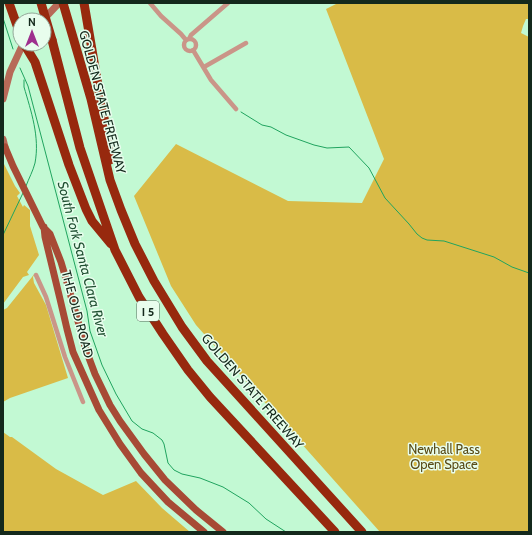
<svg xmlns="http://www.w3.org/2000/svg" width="532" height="535" viewBox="0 0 532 535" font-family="Cabin,sans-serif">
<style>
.green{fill:#d9bb47}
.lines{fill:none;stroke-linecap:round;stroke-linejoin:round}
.stream{stroke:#20a45f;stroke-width:1}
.minor{stroke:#ca9588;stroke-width:4.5}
.secondary{stroke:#b76a58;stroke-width:7}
.primary{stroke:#a74a35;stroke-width:7}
.motorway{stroke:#97290e;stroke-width:9}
.motorway-bridge{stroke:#97290e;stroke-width:9}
.labels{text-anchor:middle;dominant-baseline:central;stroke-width:3;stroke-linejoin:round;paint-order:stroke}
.shield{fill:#e8fded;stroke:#54695b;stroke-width:1}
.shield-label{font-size:12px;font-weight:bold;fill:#14291c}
.street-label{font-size:13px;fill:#14291c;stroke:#e8fded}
.park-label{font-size:13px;fill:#594b16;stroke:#e8fded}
.water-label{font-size:14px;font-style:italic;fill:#205032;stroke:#e8fded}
</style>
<rect width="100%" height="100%" fill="#c2f9d3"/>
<path class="green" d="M338 3H529V19H526L523 26 521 33 529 37V532H380L196 325 171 286 134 196 176 144 288 201 362 203 384 159 326 9Z
M3 162 15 186 20 193 17 196 23 207 24 205 30 210V226L39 255 27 272 29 275 23 277 3 304Z
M36 272 33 277 34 283 46 305 68 378 10 398 3 402V310L7 308Z
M3 432 10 437H12L56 469 103 495 136 481 162 508 190 532H3Z"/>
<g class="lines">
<path class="stream" d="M3 18 13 49
M20 68 28 86 87 311 90 331 102 365 116 394 132 421 142 429 153 433 162 440 164 444 168 463 174 470 182 474 200 478 223 487 249 503 266 519 286 532
M24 80V87C31 111 40 137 35 163 33 171 29 178 26 186
M241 112 262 125 271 127 286 135 314 145 327 148 349 147 369 168 385 198 409 224 417 234 422 238 427 240 444 241 494 257 512 267 529 273
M3 235 23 193"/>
<path class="minor" d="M150 3 161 16 181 34 186 40
M189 39 191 35 228 3
M184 45a6 6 0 1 1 12 0a6 6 0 1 1-12 0Z
M193 50 211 80 236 109
M204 67 246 43
M36 275 46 297 65 357 83 402"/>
<path class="secondary" d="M43 20 59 3
M3 99 10 72 23 44
M3 139 5 147"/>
<path class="primary" d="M3 148 5 147 13 166 43 227 50 234 61 262 69 289 86 350 95 374 110 405 120 421 144 454 165 480 196 510 223 532
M44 227 45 237 60 299 67 329 73 352 99 410 120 444 141 473 168 502 204 532"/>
<path class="motorway" d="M9 3 20 34
M63 3 91 99 110 180 121 210 135 244 154 281 182 327 207 361 362 532
M84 3 100 97 106 128 110 160
M52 40 80 148 115 250 139 297 163 334 188 370 210 397 335 532
M24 44 35 62 69 165 86 209 92 221 111 244"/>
<path class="motorway-bridge" d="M41 3 52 40"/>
</g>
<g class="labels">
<rect class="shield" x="137" y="301" width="22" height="20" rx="3"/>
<g class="shield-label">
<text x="148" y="311">I 5</text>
</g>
<g class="street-label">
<text transform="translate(103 102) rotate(75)">GOLDEN STATE FREEWAY</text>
<text transform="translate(78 314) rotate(75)">THE OLD ROAD</text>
<text transform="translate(253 391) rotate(49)">GOLDEN STATE FREEWAY</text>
</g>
<g class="park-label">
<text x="444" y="449">Newhall Pass<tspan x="444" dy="15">Open Space</tspan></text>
</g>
<g class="water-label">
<text transform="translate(83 259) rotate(75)">South Fork Santa Clara River</text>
</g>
</g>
<rect width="532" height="535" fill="none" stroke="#14291c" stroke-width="8"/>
<g transform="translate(32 32)"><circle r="19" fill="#e8fded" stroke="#93a899"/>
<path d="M0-3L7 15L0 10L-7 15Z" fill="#9e308e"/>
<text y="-6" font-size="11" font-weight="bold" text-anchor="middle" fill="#14291c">N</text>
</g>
</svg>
